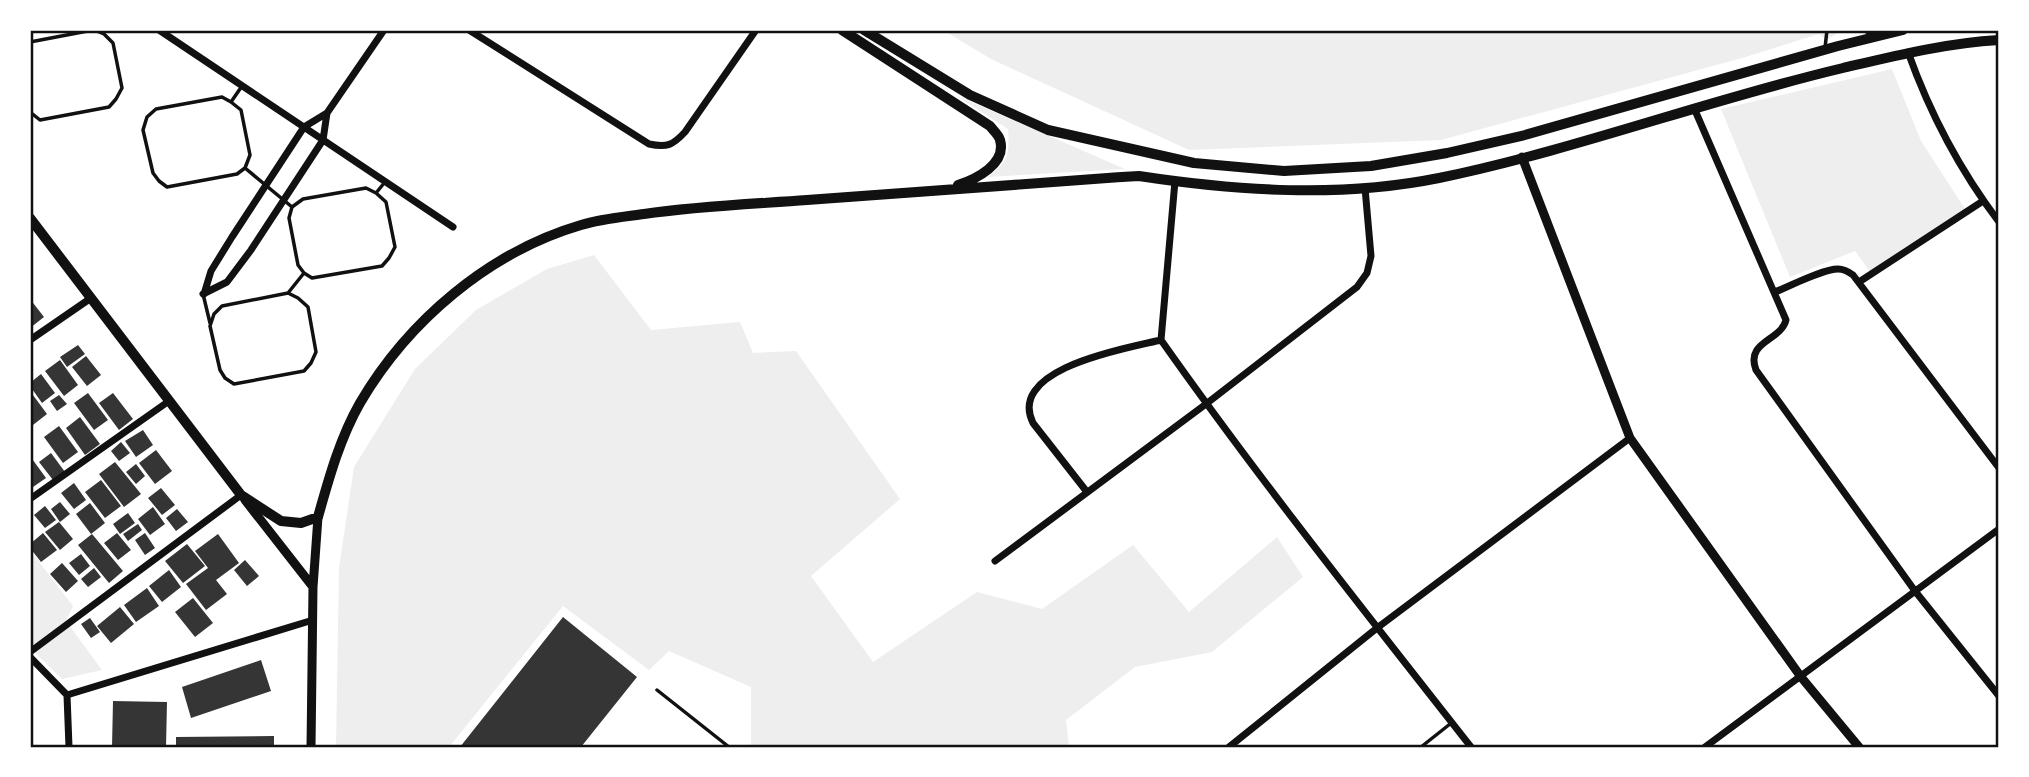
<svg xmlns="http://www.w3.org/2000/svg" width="2029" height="777" viewBox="0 0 2029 777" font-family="Arial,sans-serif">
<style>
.green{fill:#eee}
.building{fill:#353535}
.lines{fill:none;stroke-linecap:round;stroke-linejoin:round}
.service{stroke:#111;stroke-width:3.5}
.minor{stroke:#111;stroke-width:7}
.tertiary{stroke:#111;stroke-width:9}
.primary{stroke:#111;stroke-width:10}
.neatline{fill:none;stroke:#111;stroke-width:2.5}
</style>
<rect width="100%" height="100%" fill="#fff"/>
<path class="green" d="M943 30H1842L1827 40 1819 34 1742 58 1441 140 1189 150 991 59Z
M1892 69 1921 141 1965 209 1873 276 1855 251 1790 277 1721 109Z
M955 95 1125 169 988 177C1008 162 1010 153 1008 129Z
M594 255 651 330 740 322 753 353 796 351 900 499 811 576 873 662 977 592 1042 609 1133 545 1189 612 1277 537 1303 577 1212 652 1135 667 1066 720 1069 747H751V687L669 651 649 670 563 606 449 747H336L339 568 354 467 415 369 476 310 547 269Z
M30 550 73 606 66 621 102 670 62 679 30 648Z"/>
<path class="building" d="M30 299 44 317 30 328Z
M78 345 85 354 67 367 60 357Z
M86 356 101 375 87 386 72 367Z
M60 360 78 385 64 396 45 371Z
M41 374 55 393 42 403 30 386V383Z
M30 391 47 414 33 425 30 421Z
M88 393 108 420 94 430 74 403Z
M113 393 133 419 119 430 99 403Z
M59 395 67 404 57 411 50 401Z
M80 417 100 444 85 455 66 428Z
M59 426 78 452 63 463 44 437Z
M143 430 153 445 136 457 125 441Z
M121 442 130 453 119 461 111 451Z
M156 450 172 471 155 484 139 463Z
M51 453 65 472 53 480 39 462Z
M30 456 46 478 33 487 30 483Z
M115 462 141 494 124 507 99 474Z
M136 464 145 476 136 484 126 472Z
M101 480 121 506 105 518 85 492Z
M74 483 86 500 74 509 61 493Z
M161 488 175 505 162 515 148 498Z
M60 502 70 514 60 522 51 509Z
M90 503 105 523 91 534 76 514Z
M45 506 56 520 45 528 34 515Z
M153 507 165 524 150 535 138 519Z
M177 509 188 522 176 531 166 518Z
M128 513 135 523 120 534 113 524Z
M59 522 73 539 60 550 45 532Z
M138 524 142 530 128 541 123 534Z
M43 533 57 550 41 562 30 548V544Z
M117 533 131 550 118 560 104 543Z
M145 533 155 548 145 555 135 540Z
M92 534 123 571 109 583 78 545Z
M218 534 239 563 216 580 227 594 206 610 186 584 208 568 195 551Z
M187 544 205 566 183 583 165 561Z
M81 554 90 566 79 575 69 563Z
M245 560 259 576 247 586 234 570Z
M62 563 78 581 66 592 50 574Z
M94 568 101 577 88 587 81 579Z
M169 570 181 587 162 602 149 586Z
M147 588 159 606 136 622 124 605Z
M193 598 213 623 195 637 175 612Z
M120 607 134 624 111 643 97 626Z
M563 617 637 677 581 747H460Z
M90 618 100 632 91 638 81 624Z
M261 660 271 691 191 718 182 687Z
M113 701 167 702 166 747H112Z
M274 736V747H176V737Z"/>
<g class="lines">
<path class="service" d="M1863 30 1872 35
M30 42 93 30
M1825 48 1827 30
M222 97 231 102 241 110 250 155 245 168 237 174 167 187 159 181 153 173 143 130 147 117 156 109Z
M231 102 242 86
M30 112 40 120 109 107 116 99 122 88 113 43 104 34 94 30
M245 168 292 207
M366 188 376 193 386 202 395 247 389 258 382 266 312 278 304 273 298 265 289 218 292 207 303 199Z
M376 193 385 182
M288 293 298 298 308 307 316 352 311 363 304 371 234 384 225 378 220 370 210 326 214 314 222 306Z
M288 293 304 273
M203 294 210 323
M657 690 729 747
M1421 747 1450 724"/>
<path class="minor" d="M159 30 453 227
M469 30 649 144C667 148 673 145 685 132L756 30
M1908 52C1930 114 1959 169 1999 222
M1694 108 1786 320C1781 341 1745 341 1756 370L1915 591 1999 696
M1175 181 1161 340C1259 479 1366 613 1471 747
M1859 282 1983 201
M1775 292C1790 286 1823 269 1838 269 1844 269 1849 272 1853 275L1999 468
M203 294 227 282 251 250 323 140 327 113 384 30
M204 294 211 271 232 237 304 127 327 113
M30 340 91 298
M1087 492 1033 423C1006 368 1128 348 1161 340
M30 499 169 401
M995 561 1206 404 1357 287 1367 273 1371 256 1365 188
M30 652 241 495
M30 657 67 695 69 747
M67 695 313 620
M1229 747 1377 628 1630 438
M1705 747 1999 529"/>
<path class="tertiary" d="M1522 157 1630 438 1801 677 1859 747
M245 500 313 587
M311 747 313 587 318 517"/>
<path class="primary" d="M842 30 990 126C993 130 999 135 1000 140 1007 164 976 179 958 185
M864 30 970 95 1048 130 1194 163 1284 171 1371 166 1447 153 1525 135 1838 46 1903 30
M30 218 241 495 281 521 301 523 318 517C329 478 340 438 360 403 408 321 489 252 581 225 601 219 623 217 644 214 698 206 752 204 807 200 917 191 1028 183 1139 176 1238 191 1340 198 1439 178 1575 150 1707 100 1843 68 1894 56 1946 43 1999 40"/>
</g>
<rect width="2029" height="777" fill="none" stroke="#ffffff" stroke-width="63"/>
<rect x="32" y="32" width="1965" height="714" class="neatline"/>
</svg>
